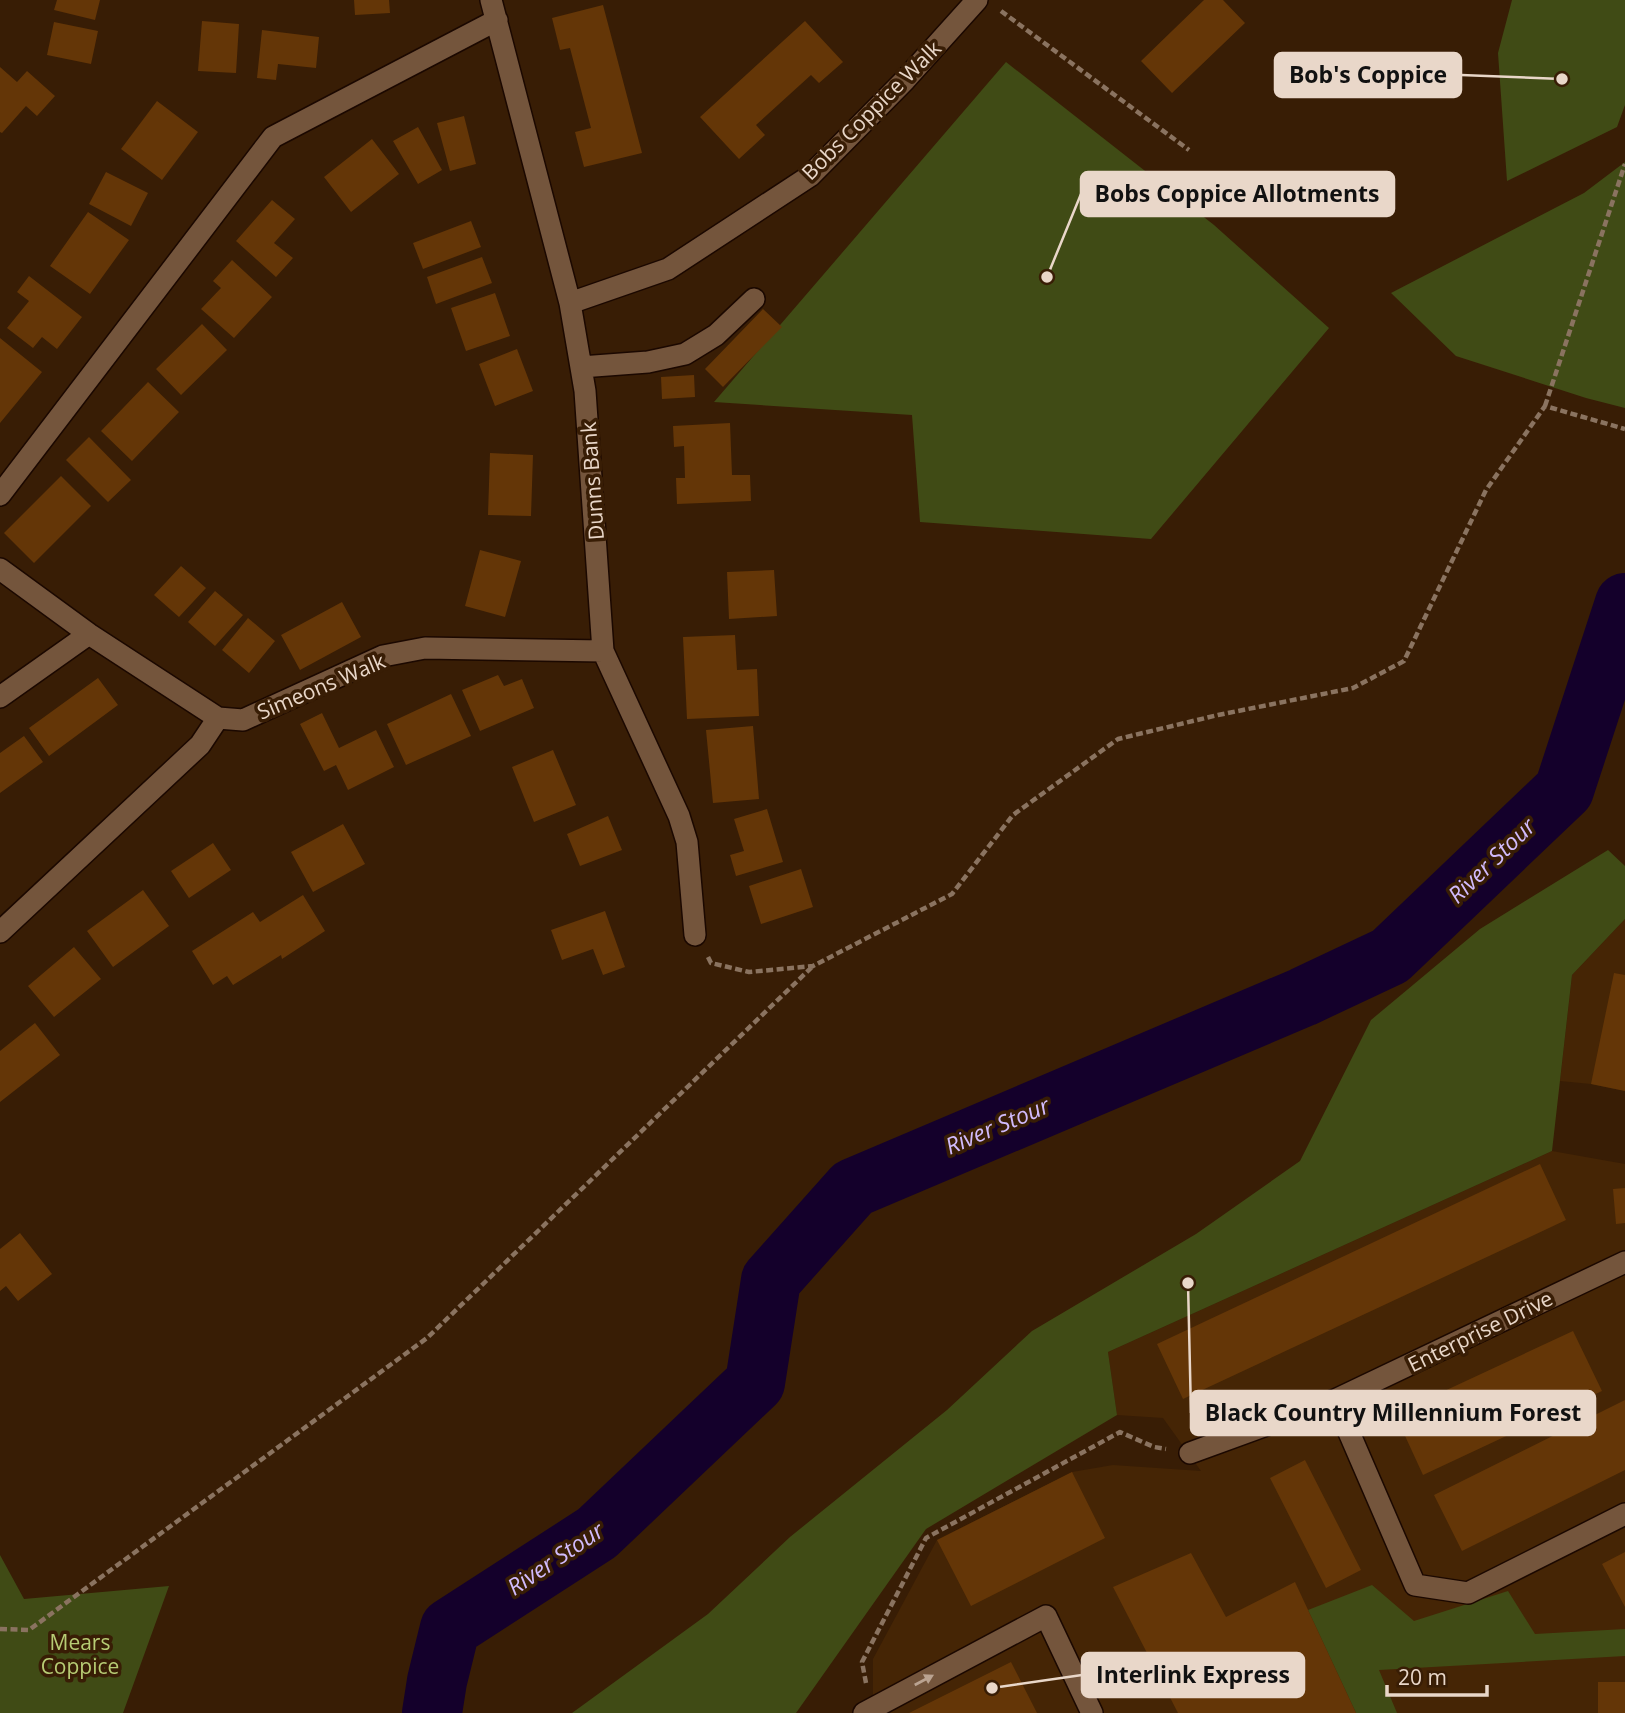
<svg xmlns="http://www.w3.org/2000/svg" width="1625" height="1713" viewBox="0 0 1625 1713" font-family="'Open Sans',sans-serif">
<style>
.built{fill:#452505}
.green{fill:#404b15}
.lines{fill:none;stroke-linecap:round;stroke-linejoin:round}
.river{stroke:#14002b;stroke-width:60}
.building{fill:#643607}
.minor-casing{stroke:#1b0800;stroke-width:24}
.path{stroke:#8a7360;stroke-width:4.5;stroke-dasharray:7 3.5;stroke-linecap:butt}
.minor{stroke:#74553c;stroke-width:21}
.oneway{fill:#baa391}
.labels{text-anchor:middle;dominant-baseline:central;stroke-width:7;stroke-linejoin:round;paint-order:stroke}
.street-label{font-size:21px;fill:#e9d7c9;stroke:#381d05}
.park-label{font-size:21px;fill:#b7cc74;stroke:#381d05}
.water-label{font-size:23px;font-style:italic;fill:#d1bbfc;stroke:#381d05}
.leader{fill:none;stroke:#e9d7c9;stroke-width:2.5}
.callout-dot{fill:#e9d7c9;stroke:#381d05;stroke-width:2.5}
.callout{fill:#e9d7c9;stroke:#e9d7c9;stroke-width:2.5}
.callout-label{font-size:23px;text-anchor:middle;font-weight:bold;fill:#111}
</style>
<rect width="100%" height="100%" fill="#381d05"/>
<path class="built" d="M1625 919V1091L1591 1084 1560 1081 1572 975Z
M1552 1151 1625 1164V1713H873V1659L937 1540 1072 1472 1113 1465 1201 1471 1163 1418 1117 1415 1108 1352Z"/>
<path class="green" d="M1512 0H1625V105L1617 127 1507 181 1498 53Z
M1006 62 1214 225 1329 328 1151 539 920 522 912 415 714 402Z
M1625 162V408L1586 398 1456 356 1391 293 1584 193Z
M1608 850 1625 866V919L1572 975 1552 1151 1108 1352 1117 1415 926 1529 796 1713H572L708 1614 790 1537 947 1410 1032 1331 1196 1234 1300 1161 1371 1020 1480 929Z
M0 1555 24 1599 169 1586 123 1713H0Z
M1372 1585 1414 1621 1508 1591 1535 1634 1625 1629V1656L1379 1670 1397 1713H1356L1308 1610Z"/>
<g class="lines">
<path class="river" d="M432 1713 437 1681 450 1628 597 1533 755 1383 771 1280 853 1188 1303 997 1390 956 1564 790 1625 603"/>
</g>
<path class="building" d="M57 0H100L95 20 54 10Z
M354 0H389L390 13 355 15Z
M1204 0H1223L1245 23 1172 93 1141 61Z
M603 5 642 153 584 167 575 132 591 128 570 48 560 50 552 18Z
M202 21 239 24 236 73 198 71Z
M805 21 843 62 819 83 811 75 756 125 765 135 739 159 700 117Z
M54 22 98 31 91 64 47 55Z
M262 30 319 37 316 68 278 64 276 80 257 78Z
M0 67 17 82 27 71 55 96 37 116 26 106 2 133 0 132Z
M157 101 198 132 162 180 121 149Z
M464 116 476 164 450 171 437 123Z
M418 127 442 170 418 184 393 141Z
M372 139 399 174 351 212 324 177Z
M106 172 148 193 131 226 89 204Z
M272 200 295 219 274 243 293 258 276 277 236 241Z
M88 212 129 240 90 294 50 266Z
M471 221 481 247 423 269 413 243Z
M482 257 492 283 436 304 427 277Z
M232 260 272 297 234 338 201 309 221 288 213 281Z
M29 276 82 317 57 349 42 337 33 348 7 328 29 301 17 292Z
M495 293 510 336 466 351 451 308Z
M763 309 782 327 723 387 705 369Z
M202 324 227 350 181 395 156 369Z
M0 338 42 372 0 423Z
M517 349 533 391 495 406 479 364Z
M694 375 695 397 662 399 661 377Z
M148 382 179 412 132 461 101 431Z
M730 423 732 475H750L751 501 677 504 676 478H685L684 446 674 447 673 426Z
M89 437 131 480 108 502 66 460Z
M490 453 533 455 531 516 488 515Z
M61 476 91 506 34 563 4 533Z
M480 550 521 561 505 617 465 606Z
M181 566 206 588 179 617 154 595Z
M774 570 777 616 729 619 727 572Z
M215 591 243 615 215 646 188 622Z
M342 602 361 637 300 670 281 635Z
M248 618 275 641 249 673 222 650Z
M735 635 737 670 757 669 759 716 687 719 683 637Z
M498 675 504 686 522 679 534 708 480 731 462 690Z
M98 678 118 705 49 756 29 728Z
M451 694 471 736 406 765 387 724Z
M322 713 339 748 376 730 394 767 348 790 336 765 324 771 300 724Z
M753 726 759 799 713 803 706 730Z
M24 736 43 762 0 793V753Z
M553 750 576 805 534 822 512 767Z
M767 809 783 862 736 876 730 855 744 851 734 819Z
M608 816 622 850 580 866 567 834Z
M343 824 365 864 313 892 291 852Z
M213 843 231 870 189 898 171 871Z
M801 869 813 907 761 924 749 886Z
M143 890 169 926 113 967 87 931Z
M303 895 325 931 282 959 281 955 233 985 227 976 213 985 192 951 253 912 260 922Z
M605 911 625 967 603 975 593 949 562 960 551 930Z
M74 947 101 979 54 1017 28 986Z
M1614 973 1625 975V1091L1591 1084Z
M35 1023 60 1055 0 1102V1051Z
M1540 1164 1566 1220 1183 1399 1157 1344Z
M1625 1188V1223L1616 1224 1613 1189Z
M20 1233 52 1274 18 1301 6 1286 0 1291V1249Z
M1573 1331 1602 1391 1423 1475 1395 1414Z
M1625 1400V1470L1462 1551 1434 1495Z
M1305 1460 1361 1570 1326 1588 1270 1478Z
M1072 1472 1105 1538 971 1606 937 1540Z
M1625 1552V1607L1602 1564Z
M1191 1553 1226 1617 1295 1582 1356 1713H1178L1113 1587Z
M1011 1662 1037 1713H909Z
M1598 1682H1625V1713H1598Z"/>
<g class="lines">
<g class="minor-casing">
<path id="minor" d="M491 0 570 303 585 391 603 651 679 816 687 842 695 935
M570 303 668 269 810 176 905 80 977 0
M581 367 648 362 685 354 716 335 754 299
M0 495 273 137 497 20
M0 569 89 634 218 718
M0 697 89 634
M0 932 200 745 218 718 243 720 383 656 425 648 603 651
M1335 1400 1415 1585 1468 1593 1625 1514
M1190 1453 1335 1400 1625 1262
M864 1713 1046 1616 1092 1713"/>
</g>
<path class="path" d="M1001 11 1189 150
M1545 406 1625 164
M708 957 711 963 749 972 813 966 952 894 1013 815 1118 739 1218 715 1353 688 1404 661 1486 490 1545 406 1625 429
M0 1629 29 1630 427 1338 813 966
M866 1683 862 1662 926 1538 1120 1432 1154 1447 1166 1449"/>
<use href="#minor" class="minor"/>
</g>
<defs><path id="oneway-solid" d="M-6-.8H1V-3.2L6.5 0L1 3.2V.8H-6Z" transform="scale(1.75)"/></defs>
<use class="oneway" href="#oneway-solid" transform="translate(924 1680) rotate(-28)"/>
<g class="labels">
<g class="street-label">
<text transform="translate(871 110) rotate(-45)">Bobs Coppice Walk</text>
<text transform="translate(592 481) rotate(-94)">Dunns Bank</text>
<text transform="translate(321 686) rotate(-23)">Simeons Walk</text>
<text transform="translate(1480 1331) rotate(-26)">Enterprise Drive</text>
</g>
<g class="park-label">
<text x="80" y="1642">Mears<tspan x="80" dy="24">Coppice</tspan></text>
</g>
<g class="water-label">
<text transform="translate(1491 860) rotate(-44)">River Stour</text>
<text transform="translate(997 1125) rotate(-23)">River Stour</text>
<text transform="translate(555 1558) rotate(-34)">River Stour</text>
</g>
</g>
<path class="leader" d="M1562 79L1461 75M1047 277L1081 194M1188 1283L1191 1413M992 1688L1082 1675"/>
<g class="callout-dot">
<circle cx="1562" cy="79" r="7"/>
<circle cx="1047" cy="277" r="7"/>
<circle cx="1188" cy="1283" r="7"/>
<circle cx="992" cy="1688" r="7"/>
</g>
<g class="callout">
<rect x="1275" y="53" width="186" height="44" rx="7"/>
<rect x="1081" y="172" width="313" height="44" rx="7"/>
<rect x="1191" y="1391" width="404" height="44" rx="7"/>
<rect x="1082" y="1653" width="222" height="44" rx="7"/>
</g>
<g class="callout-label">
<text x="1368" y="83">Bob's Coppice</text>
<text x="1237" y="202">Bobs Coppice Allotments</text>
<text x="1393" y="1421">Black Country Millennium Forest</text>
<text x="1193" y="1683">Interlink Express</text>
</g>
<path d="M1387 1685v10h100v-10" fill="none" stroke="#e9d7c9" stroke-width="3.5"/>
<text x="1398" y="1685" font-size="21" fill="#e9d7c9" stroke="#381d05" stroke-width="5" paint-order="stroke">20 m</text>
</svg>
